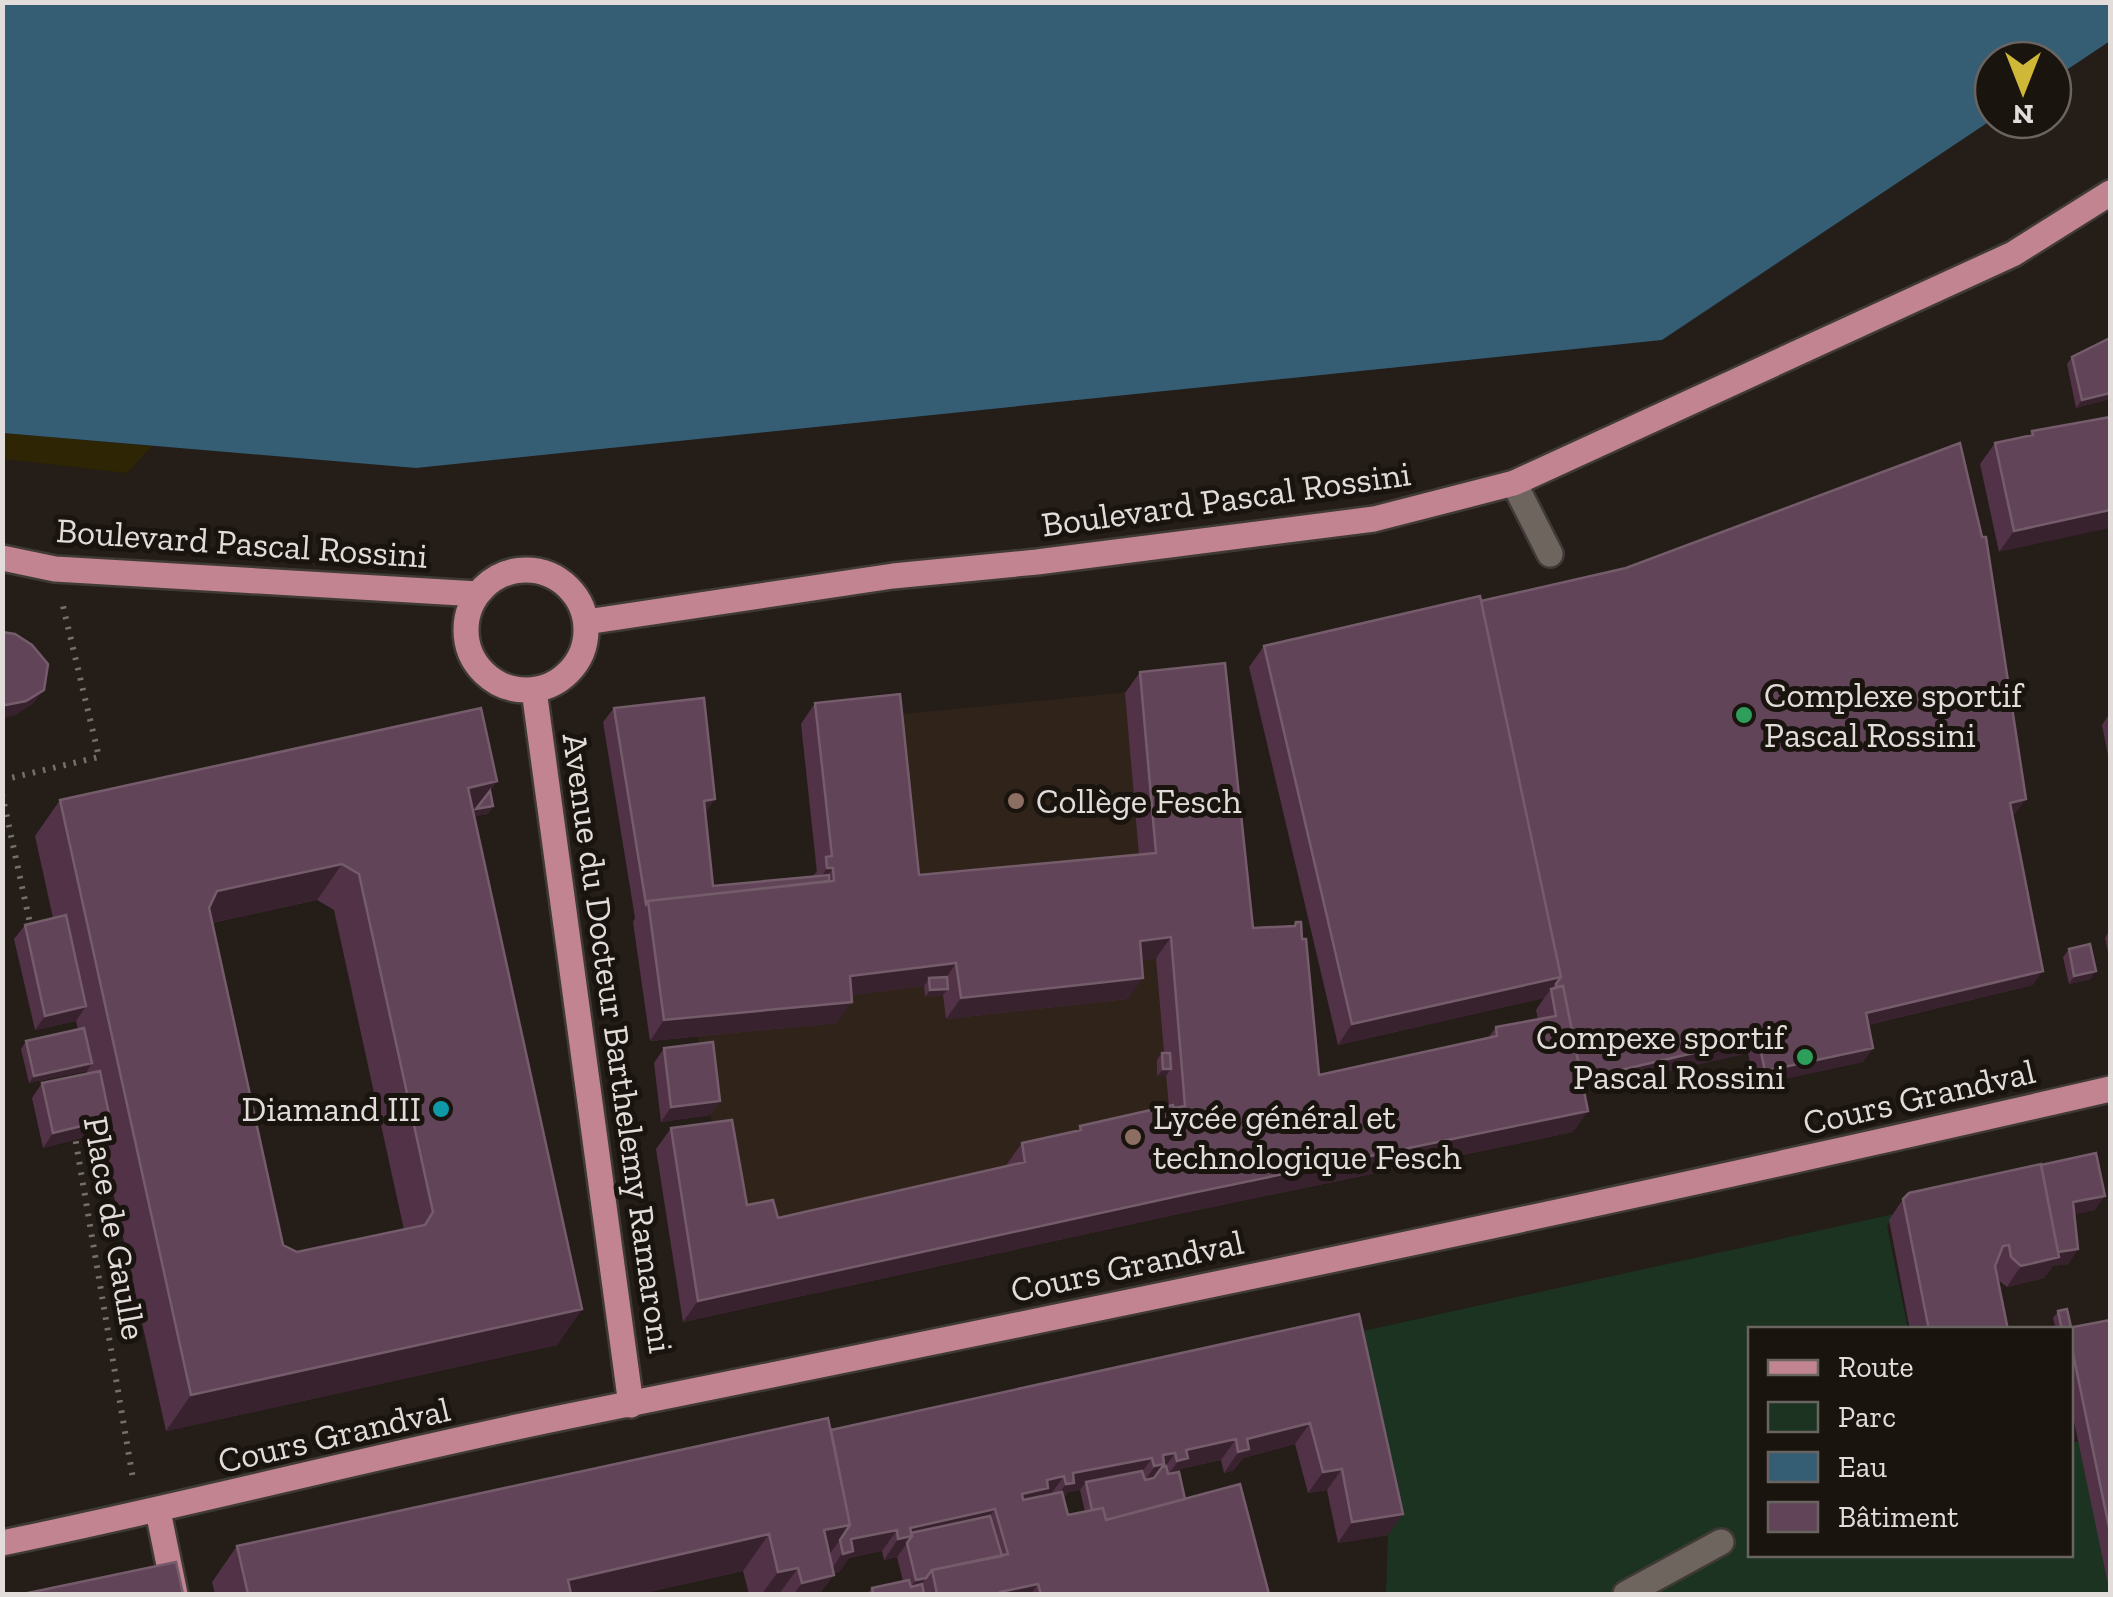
<svg xmlns="http://www.w3.org/2000/svg" width="2113" height="1597" viewBox="0 0 2113 1597" font-family="'Zilla Slab',serif">
<style>
.built{fill:#2f231a}
.green{fill:#1c3321}
.sand{fill:#2d2504}
.water{fill:#355d74}
.lines{fill:none;stroke-linecap:round;stroke-linejoin:round}
.minor-casing{stroke:#403a37;stroke-width:30}
.major-casing{stroke:#403a37;stroke-width:30}
.path{stroke:#756f6b;stroke-width:6;stroke-dasharray:2.5 8;stroke-linecap:butt}
.minor{stroke:#6e655f;stroke-width:25}
.major{stroke:#c18490;stroke-width:25}
.wall{fill:#513247;fill-rule:evenodd}
.shaded-wall{fill:#38222e}
.building{fill:#614457;stroke:#755c6b;stroke-width:2.5;fill-rule:evenodd}
.leisure-dot{fill:#2e9e5b;stroke:#1a140f;stroke-width:4}
.education-dot{fill:#8d6e63;stroke:#1a140f;stroke-width:4}
.culture-dot{fill:#0f9aa8;stroke:#1a140f;stroke-width:4}
.labels{text-anchor:middle;dominant-baseline:central;stroke-width:10;stroke-linejoin:round;paint-order:stroke}
.street-label{font-size:35px;fill:#e2ddda;stroke:#1a140f}
.poi-label{font-size:35px;fill:#e2ddda;stroke:#1a140f;text-anchor:start}
</style>
<rect width="100%" height="100%" fill="#241d18"/>
<path class="built" d="M1210 684 1238 948 1304 1096 1541 1038 1548 1007 1573 1132 1178 1214 683 1322 656 1149 718 1141 710 1115 698 1037 650 1041 633 922 819 902 801 724Z"/>
<path class="green" d="M1894 1214 1887 1226 1908 1329 1750 1330V1554H2070L2071 1443 2079 1441 2110 1594H1386L1388 1535 1345 1335Z"/>
<path class="sand" d="M3 433 152 446 127 473 3 459Z"/>
<path class="water" d="M2110 2V41L2053 79V60H1993V119L1662 340 416 468 3 433V3Z"/>
<g class="lines">
<g class="minor-casing">
<path id="minor" d="M1514 483 1550 554
M1626 1594 1721 1542"/>
</g>
<g class="major-casing">
<path id="major" d="M2 558 55 569 478 594
M466 630a60 60 0 1 1 120 0a60 60 0 1 1-120 0Z
M586 622 893 576 1037 562 1374 519 1514 483 2013 254 2110 193
M534 690 631 1405
M158 1511 175 1594
M2 1543C197 1503 389 1452 584 1413 1094 1310 1604 1206 2110 1089"/>
</g>
<path class="path" d="M2 780 99 757 63 606
M2 794 31 928
M74 1131 133 1479"/>
<use href="#minor" class="minor"/>
<use href="#major" class="major"/>
</g>
<path class="wall" d="M2072 357 2110 399 2076 408 2067 364Z
M2110 417 1999 552 1980 464 1995 443 2029 436 2032 431Z
M1481 601 2015 814H2012L2033 985 1868 1025 1873 1048 1863 1062 1755 1085 1748 1053 1584 1090 1588 1111 1573 1132 1178 1214 683 1322 656 1149 671 1128 747 1205 778 1218 1007 1166V1164L1022 1143 1077 1131 1080 1126 1169 1106 1166 1076H1157V1060L1162 1053H1164L1156 958 1141 960 1128 999 946 1019 943 995 925 997 924 986 852 995 837 1023 650 1041 633 922 635 918 603 722 614 708 705 813 713 886 813 876 817 871 801 724 815 703 919 875 1139 855 1125 693 1140 672 1253 928 1293 926 1296 922 1319 1075 1488 1038 1496 1027 1538 1020 1536 1010 1544 998 1338 1045 1249 667 1264 646Z
M2110 713V765L2102 725Z
M497 781 490 791 493 806 488 814 474 816 582 1309 557 1345 166 1431 100 1133 43 1148 32 1098 42 1083 87 1073V1071L29 1083 21 1049 26 1041 78 1030 76 1021 35 1030 14 939 25 925 53 918 35 836 60 800ZM317 900 334 910 404 1230 297 1252 283 1245 212 923Z
M2110 930V961L2105 938Z
M2069 949 2091 979 2069 984 2063 957Z
M664 1048 720 1101 710 1115 661 1122 654 1063Z
M1903 1199 2095 1210 2074 1214 2078 1249 2068 1264 2053 1266 2044 1278 2007 1287 1997 1279 2008 1330H1910L1889 1220Z
M2058 1311 2071 1327 2110 1320V1594L2070 1402V1330H2056L2053 1318Z
M1359 1314 1388 1535 1338 1543 1327 1490 1308 1493 1295 1444 1243 1458 1234 1470 1224 1473 1221 1460 1180 1469 1179 1472 1185 1499 1269 1594H867L872 1588 903 1581 897 1557 884 1560 882 1551 849 1558 839 1572 833 1573 820 1594H749L743 1571 639 1594H215L212 1582 237 1546 831 1430ZM1080 1490 1085 1512 1068 1515 1064 1498 1068 1492Z"/>
<path class="shaded-wall" d="M2110 393V399L2076 408 2082 400Z
M2110 510V528L1999 552 2014 531Z
M44 690 33 704 16 715 2 718V704Z
M497 781 476 810 493 806 488 814 471 817 468 788Z
M715 799 705 814 704 801Z
M2026 799 2015 814 2000 818 2010 803Z
M342 864 317 900 192 927 217 891Z
M827 868H833L819 888 813 889Z
M1171 937 1156 958 1125 962 1140 941Z
M956 963 942 984 929 978 924 986 836 997 850 976Z
M2043 971 2033 985 1855 1028 1866 1013Z
M2096 971 2091 979 2069 984 2074 976Z
M1561 977 1544 998 1338 1045 1352 1024Z
M1143 978 1128 999 946 1019 961 998Z
M948 989 942 996 925 997 930 990Z
M852 1002 837 1023 650 1041 664 1020Z
M86 1006 76 1021 35 1030 45 1016Z
M1758 1038 1748 1053 1566 1095 1576 1080Z
M1873 1048 1863 1062 1755 1085 1765 1071Z
M92 1063 87 1071 29 1083 34 1076Z
M1163 1069H1171L1166 1076H1157Z
M720 1101 710 1115 661 1122 671 1107Z
M1588 1111 1573 1132 1178 1214 683 1322 698 1301 1192 1193Z
M110 1119 100 1133 43 1148 53 1133Z
M2105 1196 2095 1210 2063 1217 2073 1202Z
M2078 1249 2068 1264 2053 1266 2044 1278 2007 1287 2021 1266 2053 1253Z
M582 1309 557 1345 166 1431 191 1395Z
M1310 1423 1295 1444 1243 1458 1234 1470 1224 1473 1247 1439Z
M1236 1439 1221 1460 1180 1469 1173 1479 1163 1482 1186 1450Z
M1175 1453 1160 1474 1149 1485 1140 1487 1163 1455Z
M1152 1458 1137 1479 1086 1482 1080 1490 1068 1492 1060 1504 1051 1506 1073 1473Z
M1342 1469 1327 1490 1308 1493 1323 1472Z
M1064 1476 1049 1497 1007 1515 1022 1494 1047 1480Z
M995 1509 980 1530 907 1543 897 1557 884 1560 898 1539 910 1528Z
M1403 1514 1388 1535 1338 1543 1352 1522Z
M850 1525 825 1561 824 1530Z
M897 1530 882 1551 849 1558 839 1572 828 1575 851 1539Z
M769 1534 743 1571 639 1594H558L568 1580Z
M798 1568 779 1594H762L778 1572Z
M834 1575 820 1594H794L802 1583Z
M926 1578 917 1591 906 1594 916 1580Z
M1038 1584 1031 1594H998L1000 1592Z"/>
<path class="building" d="M2110 338V393L2082 400 2072 357Z
M2110 417V510L2014 531 1995 443 2033 435 2032 431Z
M1960 443 1982 537H1986L2026 799 2010 803 2043 971 1866 1013 1873 1048 1765 1071 1758 1038 1582 1079 1563 986 1556 987V984L1561 977 1481 601 1626 568Z
M1480 596 1561 977 1352 1024 1264 646Z
M2 632 15 634 32 645 48 664 44 690 26 701 6 705 2 704Z
M1225 663 1253 928 1295 926 1296 922H1301L1302 939H1306L1319 1075 1497 1036 1496 1027 1556 1016 1551 989 1563 986 1588 1111 1192 1193 698 1301 671 1128 732 1120 747 1205 773 1200 778 1218 1025 1162 1022 1143 1081 1130 1080 1126 1173 1105 1174 1108 1185 1106 1171 937 1140 941 1143 978 961 998 956 963 850 976 852 1002 664 1020 648 901 834 881 833 868H827L826 857 832 856 815 703 900 694 919 875 1156 853 1140 672Z
M704 698 715 799 704 801 713 886 829 875V881L648 901 646 904 614 708Z
M481 708 497 781 468 788 582 1309 191 1395 60 800ZM342 864 359 874 433 1212 425 1225 297 1252 283 1245 209 908 217 891Z
M490 791 493 806 476 809Z
M66 915 86 1006 45 1016 25 925Z
M2090 944 2096 971 2074 976 2069 949Z
M947 977 948 989 930 990 929 978Z
M84 1028 92 1063 34 1076 26 1041Z
M713 1042 720 1101 671 1107 664 1048Z
M1162 1053H1170L1171 1069H1163Z
M100 1071 110 1119 53 1133 42 1083Z
M2096 1153 2105 1196 2073 1202 2078 1249 2058 1252 2041 1165Z
M2041 1164 2059 1257 2021 1266 2011 1257 2009 1245 2003 1246 1995 1266 2008 1330H1929L1903 1199 1909 1193Z
M2067 1309 2071 1327 2062 1330 2058 1311Z
M1359 1314 1403 1514 1352 1522 1342 1469 1323 1472 1310 1423 1247 1439 1249 1449 1238 1452 1236 1439 1186 1450 1188 1458 1177 1461 1175 1453 1163 1455 1164 1464 1154 1466 1152 1458 1073 1473 1074 1483 1066 1484 1064 1476 1047 1480 1048 1488 1022 1494 1023 1500 1062 1492 1068 1515 1103 1508 1106 1520 1240 1484 1269 1594H1041L1038 1584 1000 1592V1594H937L932 1570 1008 1554 995 1509 910 1528 912 1536 898 1539 897 1530 851 1539 853 1551 843 1554 840 1540 850 1525 831 1430Z
M2110 1320V1532L2070 1339V1330L2068 1328Z
M828 1418 850 1525 824 1530 834 1575 802 1583 798 1568 778 1572 769 1534 568 1580 571 1594H248L237 1546Z
M1166 1466 1168 1474 1179 1472 1185 1499 1106 1520 1103 1508 1092 1510 1086 1482 1142 1471 1145 1480 1154 1478 1162 1467Z
M990 1516 1002 1556 932 1570 926 1578 916 1580 907 1543 912 1536 911 1533Z
M176 1562 183 1594H23Z
M909 1580 911 1587 922 1584 924 1594H873L872 1588Z"/>
<g class="leisure-dot">
<circle cx="1744" cy="715" r="10"/>
<circle cx="1805" cy="1057" r="10"/>
</g>
<g class="education-dot">
<circle cx="1016" cy="801" r="10"/>
<circle cx="1133" cy="1137" r="10"/>
</g>
<circle class="culture-dot" cx="441" cy="1109" r="10"/>
<g class="labels">
<g class="street-label">
<text transform="translate(1226 499) rotate(-8)">Boulevard Pascal Rossini</text>
<text transform="translate(242 543) rotate(4)">Boulevard Pascal Rossini</text>
<text transform="translate(618 1043) rotate(82)">Avenue du Docteur Barthelemy Ramaroni</text>
<text transform="translate(1919 1097) rotate(-13)">Cours Grandval</text>
<text transform="translate(115 1228) rotate(80)">Place de Gaulle</text>
<text transform="translate(1127 1266) rotate(-12)">Cours Grandval</text>
<text transform="translate(334 1435) rotate(-13)">Cours Grandval</text>
</g>
<g class="poi-label">
<text x="1764" y="695">Complexe sportif<tspan x="1764" dy="40">Pascal Rossini</tspan></text>
<text x="1036" y="801">Collège Fesch</text>
<text x="1785" y="1037" text-anchor="end">Compexe sportif<tspan x="1785" dy="40">Pascal Rossini</tspan></text>
<text x="421" y="1109" text-anchor="end">Diamand III</text>
<text x="1153" y="1117">Lycée général et<tspan x="1153" dy="40">technologique Fesch</tspan></text>
</g>
</g>
<rect width="2113" height="1597" fill="none" stroke="#e2ddda" stroke-width="10"/>
<rect x="1748" y="1327" width="325" height="230" fill="#1a140f" stroke="#6a6460" stroke-width="2.5"/>
<rect x="1768" y="1360" width="50" height="15" fill="#c18490" stroke="#6a6460" stroke-width="2.5"/>
<text x="1838" y="1377" font-size="30" fill="#e2ddda">Route</text>
<rect x="1768" y="1402" width="50" height="30" fill="#1c3321" stroke="#6a6460" stroke-width="2.5"/>
<text x="1838" y="1427" font-size="30" fill="#e2ddda">Parc</text>
<rect x="1768" y="1452" width="50" height="30" fill="#355d74" stroke="#6a6460" stroke-width="2.5"/>
<text x="1838" y="1477" font-size="30" fill="#e2ddda">Eau</text>
<rect x="1768" y="1502" width="50" height="30" fill="#614457" stroke="#6a6460" stroke-width="2.5"/>
<text x="1838" y="1527" font-size="30" fill="#e2ddda">Bâtiment</text>
<g transform="translate(2023 90) rotate(180)"><circle r="48" fill="#1a140f" stroke="#6a6460" stroke-width="2.5"/>
<path d="M0-8L18 38L0 25L-18 38Z" fill="#cfb837"/>
<text y="-15" font-size="28" font-weight="bold" text-anchor="middle" fill="#e2ddda">N</text>
</g>
</svg>
